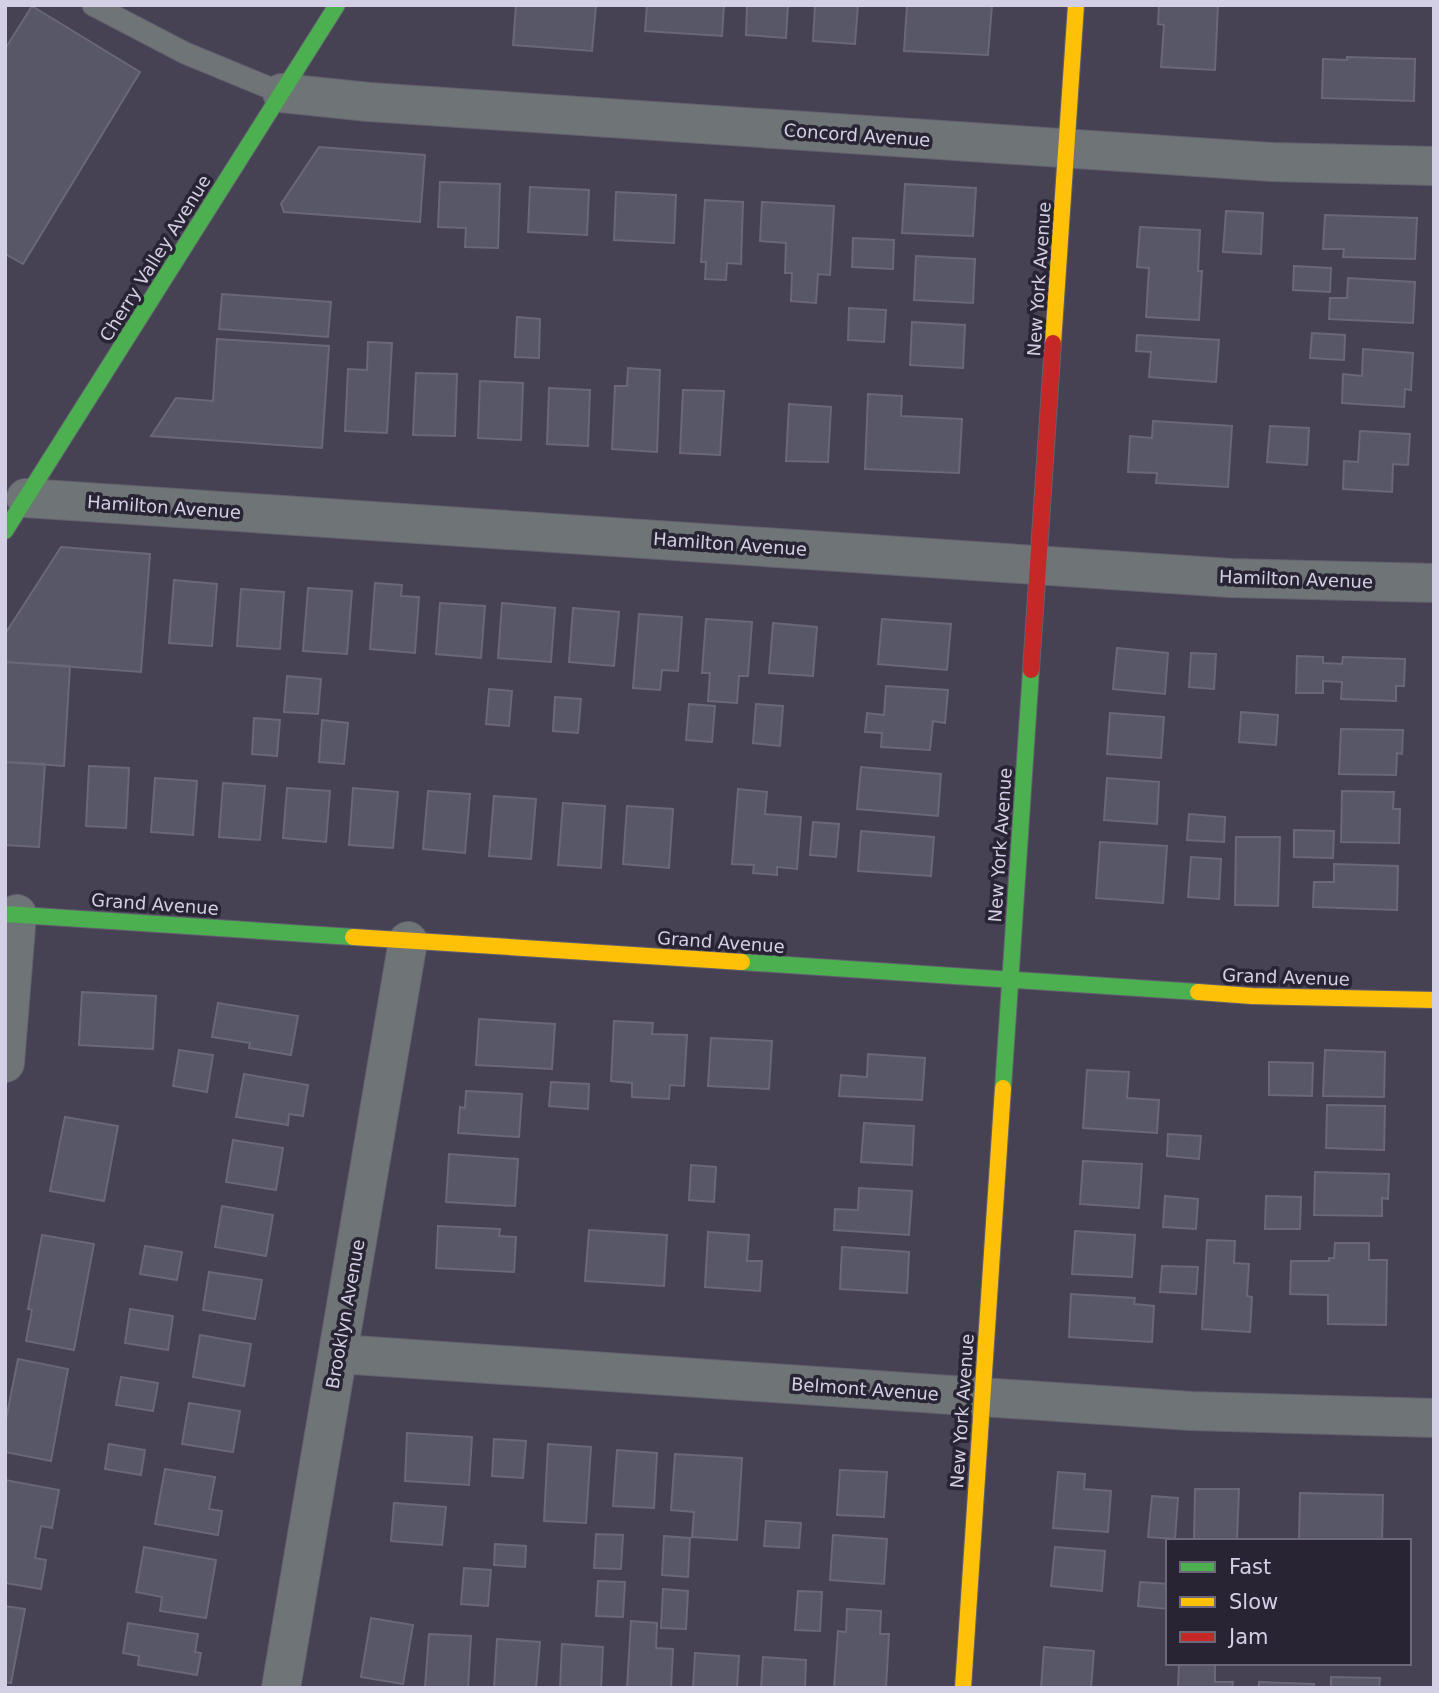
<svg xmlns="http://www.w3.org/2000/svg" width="1439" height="1693" viewBox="0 0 1439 1693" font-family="'DejaVu Sans',sans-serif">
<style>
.building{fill:#585767;stroke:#696778;stroke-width:2}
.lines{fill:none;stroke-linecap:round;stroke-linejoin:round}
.lane-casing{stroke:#63606f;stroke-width:23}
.street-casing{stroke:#63606f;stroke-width:40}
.fast-casing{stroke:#63606f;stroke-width:18}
.slow-casing{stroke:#63606f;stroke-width:18}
.jam-casing{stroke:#63606f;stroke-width:18}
.lane{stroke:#6f7476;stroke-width:21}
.street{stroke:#6f7476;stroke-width:38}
.fast{stroke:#4caf50;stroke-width:16}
.slow{stroke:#ffc107;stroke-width:16}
.jam{stroke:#c62828;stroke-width:16}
.labels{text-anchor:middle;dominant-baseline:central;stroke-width:7;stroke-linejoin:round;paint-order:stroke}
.street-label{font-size:18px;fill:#d3cfe4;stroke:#282434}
</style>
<rect width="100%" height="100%" fill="#464254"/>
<path class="building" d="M516 5H596L592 51 513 45Z
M647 5H724L722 36 645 31Z
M747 5H788L786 38 746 35Z
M815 5H858L855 44 813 41Z
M907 5H992L988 55 904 51Z
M1159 5H1218L1215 70 1161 67 1164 25 1158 24Z
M32 6 140 72 23 264 5 254V49Z
M1347 57 1415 59 1414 101 1322 98 1323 59 1347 60Z
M319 147 425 155 420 222 284 212 281 204Z
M440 182 500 184 498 248 465 247 466 228 438 227Z
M905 184 976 188 973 236 902 233Z
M530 187 589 190 587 235 528 232Z
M616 192 676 195 674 243 614 240Z
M705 200 743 202 741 264 727 263 726 280 705 279 706 262H701Z
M762 202 834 206 830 275 818 274 816 303 791 301 792 273H785L786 243 760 241Z
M1226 211 1263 213 1261 254 1223 252Z
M1325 215 1417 218 1415 259 1343 257 1344 249H1323Z
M1140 227 1200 230 1198 271H1202L1199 320 1146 317 1149 268 1137 267Z
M853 238 894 240 893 269 852 267Z
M916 256 975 259 973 303 914 300Z
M1294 266 1331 268 1330 292 1293 290Z
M1348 278 1415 282 1413 323 1329 319 1330 298H1347Z
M222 294 331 302 328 337 219 329Z
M849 308 886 310 884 342 848 340Z
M517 317 540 319 539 358 515 357Z
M912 322 965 325 963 368 910 365Z
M1312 333 1345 335 1344 360 1310 358Z
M1137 335 1219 340 1216 382 1149 377 1151 352 1136 351Z
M217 339 329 346 322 448 151 436 176 398 213 401Z
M368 342 392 343 387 433 345 431 348 369 367 370Z
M1363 349 1413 353 1411 390 1405 389 1404 407 1342 403 1343 374 1362 376Z
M628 368 660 370 657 452 612 449 615 386H627Z
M416 373 457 374 455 436 413 435Z
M480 381 523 383 521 440 478 438Z
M549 388 590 390 588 446 547 444Z
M683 390 724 391 720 455 680 453Z
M868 394 902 396 901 416 962 419 959 473 865 469Z
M789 404 831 407 828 462 786 461Z
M1153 421 1232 426 1228 487 1156 483 1157 473 1128 472 1130 436 1152 438Z
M1270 426 1309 428 1307 465 1267 462Z
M1360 431 1410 434 1408 465 1393 464 1392 492 1343 489 1344 461 1358 462Z
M61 547 150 554 141 672 5 662V634Z
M174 580 217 584 212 646 169 643Z
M375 583 402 585 401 596 419 597 415 653 370 649Z
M308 588 352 591 347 654 303 651Z
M241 589 284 592 280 649 237 646Z
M440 603 485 606 481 658 436 654Z
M502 603 555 608 551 662 498 658Z
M573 608 619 612 614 666 569 662Z
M639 614 682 617 678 671 662 670 660 690 633 688Z
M706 619 752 622 748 676H739L737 703 708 701 710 673H702Z
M882 619 951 624 947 670 878 664Z
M773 623 817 627 813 676 769 673Z
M1117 648 1168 653 1165 694 1113 689Z
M1191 653 1216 654 1214 689 1189 687Z
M1297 656 1323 657V663L1342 664 1343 657 1405 659 1404 686H1396V701L1341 699 1342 682 1323 681V693H1296Z
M6 662 70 666 64 766 5 762Z
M287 676 321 679 318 714 284 712Z
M886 686 948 690 945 723 933 721 930 750 881 747 882 733 865 732 867 713 884 715Z
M489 689 512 691 509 726 486 724Z
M555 697 581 699 578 733 553 731Z
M689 704 715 706 712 742 686 740Z
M756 704 783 706 780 746 753 743Z
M1241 712 1278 715 1276 745 1239 742Z
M1110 713 1164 717 1161 758 1107 754Z
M254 718 280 720 277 756 252 754Z
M322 720 348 723 344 764 319 762Z
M1341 729 1403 730 1402 754 1397 753 1396 775 1339 774Z
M5 762 45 764 39 847 5 845Z
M89 766 129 768 126 828 86 826Z
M861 767 941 774 938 816 857 809Z
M155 778 197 781 193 835 151 832Z
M1107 778 1159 782 1157 824 1104 820Z
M223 783 265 786 260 840 219 837Z
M287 788 330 791 326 842 283 838Z
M353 788 398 792 393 848 349 845Z
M738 789 767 792 765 814 801 817 797 869 777 867V875L753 873 754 865 732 864Z
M428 791 470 794 465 853 423 849Z
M1342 791 1394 792 1393 809H1400L1399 843 1341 842Z
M494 796 536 799 531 859 489 856Z
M563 803 605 806 601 868 558 865Z
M627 806 673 809 669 868 623 864Z
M1189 814 1225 817 1224 842 1187 840Z
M813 822 839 824 836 857 810 855Z
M1294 830 1334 831 1333 858 1294 857Z
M861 831 934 837 931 876 858 871Z
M1236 837H1280L1278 906 1235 905Z
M1100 842 1167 846 1163 903 1096 898Z
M1191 857 1221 859 1219 899 1188 897Z
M1334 864 1398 866 1397 910 1313 907 1314 882H1334Z
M82 992 156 996 153 1049 79 1045Z
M218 1003 298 1016 291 1055 249 1048 250 1043 212 1037Z
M479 1019 555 1024 552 1069 476 1065Z
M614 1021 653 1023 652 1034 687 1035 684 1086 670 1085 669 1099 632 1097V1083L611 1081Z
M711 1038 772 1041 769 1089 708 1086Z
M179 1050 213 1055 207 1092 173 1086Z
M1325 1050 1385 1052 1384 1097 1323 1096Z
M868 1054 925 1058 922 1100 839 1096 841 1075 867 1077Z
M1269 1062 1313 1063 1312 1096 1269 1095Z
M1087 1070 1129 1072 1127 1098 1159 1100 1157 1133 1083 1128Z
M244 1074 308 1085 303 1116 289 1114 288 1125 236 1117Z
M551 1082 589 1084 588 1109 549 1106Z
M466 1091 522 1094 519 1137 458 1133 460 1107 465 1108Z
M1327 1105 1385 1106 1384 1150 1326 1148Z
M65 1117 118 1126 104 1201 50 1191Z
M864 1123 914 1126 912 1165 861 1162Z
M1168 1134 1201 1136 1199 1159 1167 1156Z
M233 1140 283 1148 276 1190 226 1182Z
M449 1154 518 1159 515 1206 446 1202Z
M1083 1161 1142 1164 1139 1208 1080 1204Z
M691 1165 716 1167 714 1202 689 1200Z
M1315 1172 1389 1174 1388 1199 1382 1198V1216L1314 1215Z
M859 1188 912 1191 909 1235 834 1230 835 1209 858 1210Z
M1165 1196 1198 1199 1196 1229 1163 1227Z
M1266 1196 1301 1197 1300 1229H1265Z
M222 1206 273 1215 266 1256 215 1247Z
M438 1226 500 1229 499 1236 516 1237 514 1272 436 1268Z
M589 1230 667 1235 664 1286 585 1281Z
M1075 1231 1135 1235 1132 1277 1072 1274Z
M708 1232 749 1235 747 1261H762L760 1291 705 1287Z
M42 1235 94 1244 74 1350 26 1341 32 1310 28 1309Z
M1207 1240 1235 1241 1234 1263 1249 1264 1247 1296 1252 1297 1250 1332 1202 1329Z
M1335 1243H1369V1260H1387L1386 1325 1328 1324V1295L1290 1294 1291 1261H1329V1258H1334Z
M145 1246 182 1252 177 1280 140 1274Z
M842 1247 909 1252 907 1293 840 1289Z
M1162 1266 1198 1267 1196 1294 1160 1292Z
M209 1272 262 1280 255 1319 203 1310Z
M1071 1294 1135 1298 1134 1304 1154 1306 1152 1342 1069 1337Z
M130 1309 173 1316 168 1350 125 1343Z
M200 1335 251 1344 244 1386 193 1377Z
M18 1359 68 1369 51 1461 5 1452V1424Z
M121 1377 158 1383 153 1411 116 1405Z
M189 1403 240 1411 233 1452 182 1444Z
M407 1433 472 1437 469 1485 405 1481Z
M494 1439 526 1441 523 1478 492 1476Z
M109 1444 145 1450 141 1475 105 1469Z
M548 1444 591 1447 586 1523 544 1521Z
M617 1450 657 1453 654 1508 613 1506Z
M675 1454 742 1458 737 1540 692 1537 694 1512 671 1510Z
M165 1469 215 1477 209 1509 222 1511 218 1535 155 1524Z
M840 1470 887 1472 884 1517 837 1515Z
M1058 1472 1085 1474 1084 1489 1111 1491 1108 1532 1053 1528Z
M5 1480 59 1490 52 1528 41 1526 35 1558 46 1560 41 1589 5 1583Z
M1195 1489H1239L1237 1541H1194Z
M1300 1493 1383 1495 1382 1541H1299Z
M1152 1496 1178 1498 1175 1539 1148 1537Z
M394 1503 446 1507 442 1545 391 1541Z
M766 1521 801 1523 799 1548 764 1546Z
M596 1534 623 1535 621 1569 594 1568Z
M833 1535 887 1539 884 1584 830 1580Z
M664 1536 690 1538 688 1577 662 1575Z
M495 1544 526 1546 525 1567 494 1565Z
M144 1547 216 1560 206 1618 160 1611 162 1597 136 1592Z
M1055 1547 1105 1551 1102 1591 1051 1586Z
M464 1568 491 1570 488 1606 461 1604Z
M598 1581 625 1582 623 1617 596 1616Z
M1140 1582 1168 1584V1609L1138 1606Z
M663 1589 688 1591 686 1629 661 1628Z
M798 1591 822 1592 820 1631 795 1630Z
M5 1606 25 1609 11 1683 5 1682Z
M847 1609 881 1611 880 1634H889L886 1688H834L838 1631 846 1632Z
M371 1618 413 1625 403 1684 361 1677Z
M631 1621 657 1623 656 1648 673 1649 671 1688H627Z
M128 1623 198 1634 195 1652 201 1653 197 1675 138 1665 139 1656 123 1653Z
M429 1634 471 1636 468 1688 425 1687Z
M497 1639 540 1642 536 1688H494Z
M562 1644 603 1647 601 1688H560Z
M1044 1647 1094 1651 1091 1688H1041Z
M695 1653 739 1656 737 1688H693Z
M763 1657 806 1660 805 1688H761Z
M1179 1663H1215V1682H1233L1232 1688H1178Z
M1331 1677 1380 1678 1379 1688H1331Z
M1259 1682 1314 1684V1688H1259Z"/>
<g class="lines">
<g class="lane-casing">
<path id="lane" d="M93 5 185 53 282 93"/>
</g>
<g class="street-casing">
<path id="street" d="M282 93 369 102 1272 162 1434 166
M26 498 1231 578 1434 583
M5 1063 17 914
M339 1354 1191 1411 1434 1418
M281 1688 408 941"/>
</g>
<g class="fast-casing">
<path id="fast" d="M5 531 337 5
M5 914 353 937
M742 962 1198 992
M1003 1088 1031 670"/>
</g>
<g class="slow-casing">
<path id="slow" d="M1053 343 1076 5
M353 937 742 962
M1198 992 1252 996 1434 1000
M963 1688 1003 1088"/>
</g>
<g class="jam-casing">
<path id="jam" d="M1031 670 1053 343"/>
</g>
<use href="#lane" class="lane"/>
<use href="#street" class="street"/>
<use href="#fast" class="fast"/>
<use href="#slow" class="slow"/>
<use href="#jam" class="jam"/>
</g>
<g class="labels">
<g class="street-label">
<text transform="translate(857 135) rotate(4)">Concord Avenue</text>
<text transform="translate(155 258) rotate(-58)">Cherry Valley Avenue</text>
<text transform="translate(1039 279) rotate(-86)">New York Avenue</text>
<text transform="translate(164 507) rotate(4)">Hamilton Avenue</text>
<text transform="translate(730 544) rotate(4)">Hamilton Avenue</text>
<text transform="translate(1296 579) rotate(2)">Hamilton Avenue</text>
<text transform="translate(1000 845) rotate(-86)">New York Avenue</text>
<text transform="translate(155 904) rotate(4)">Grand Avenue</text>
<text transform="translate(721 942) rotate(4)">Grand Avenue</text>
<text transform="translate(1286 977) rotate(2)">Grand Avenue</text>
<text transform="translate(345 1314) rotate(-80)">Brooklyn Avenue</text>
<text transform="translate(865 1389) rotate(4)">Belmont Avenue</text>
<text transform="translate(962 1411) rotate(-86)">New York Avenue</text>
</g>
</g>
<rect width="1439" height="1693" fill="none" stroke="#d3cfe4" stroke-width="14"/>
<rect x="1166" y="1539" width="245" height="126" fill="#282434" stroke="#6c687a" stroke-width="2"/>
<rect x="1180" y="1562" width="35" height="10" fill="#4caf50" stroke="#6c687a" stroke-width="2"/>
<text x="1229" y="1574" font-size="21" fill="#d3cfe4">Fast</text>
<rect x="1180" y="1597" width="35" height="10" fill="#ffc107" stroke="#6c687a" stroke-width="2"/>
<text x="1229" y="1609" font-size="21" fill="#d3cfe4">Slow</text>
<rect x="1180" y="1632" width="35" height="10" fill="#c62828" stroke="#6c687a" stroke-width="2"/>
<text x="1229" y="1644" font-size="21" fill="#d3cfe4">Jam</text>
</svg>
